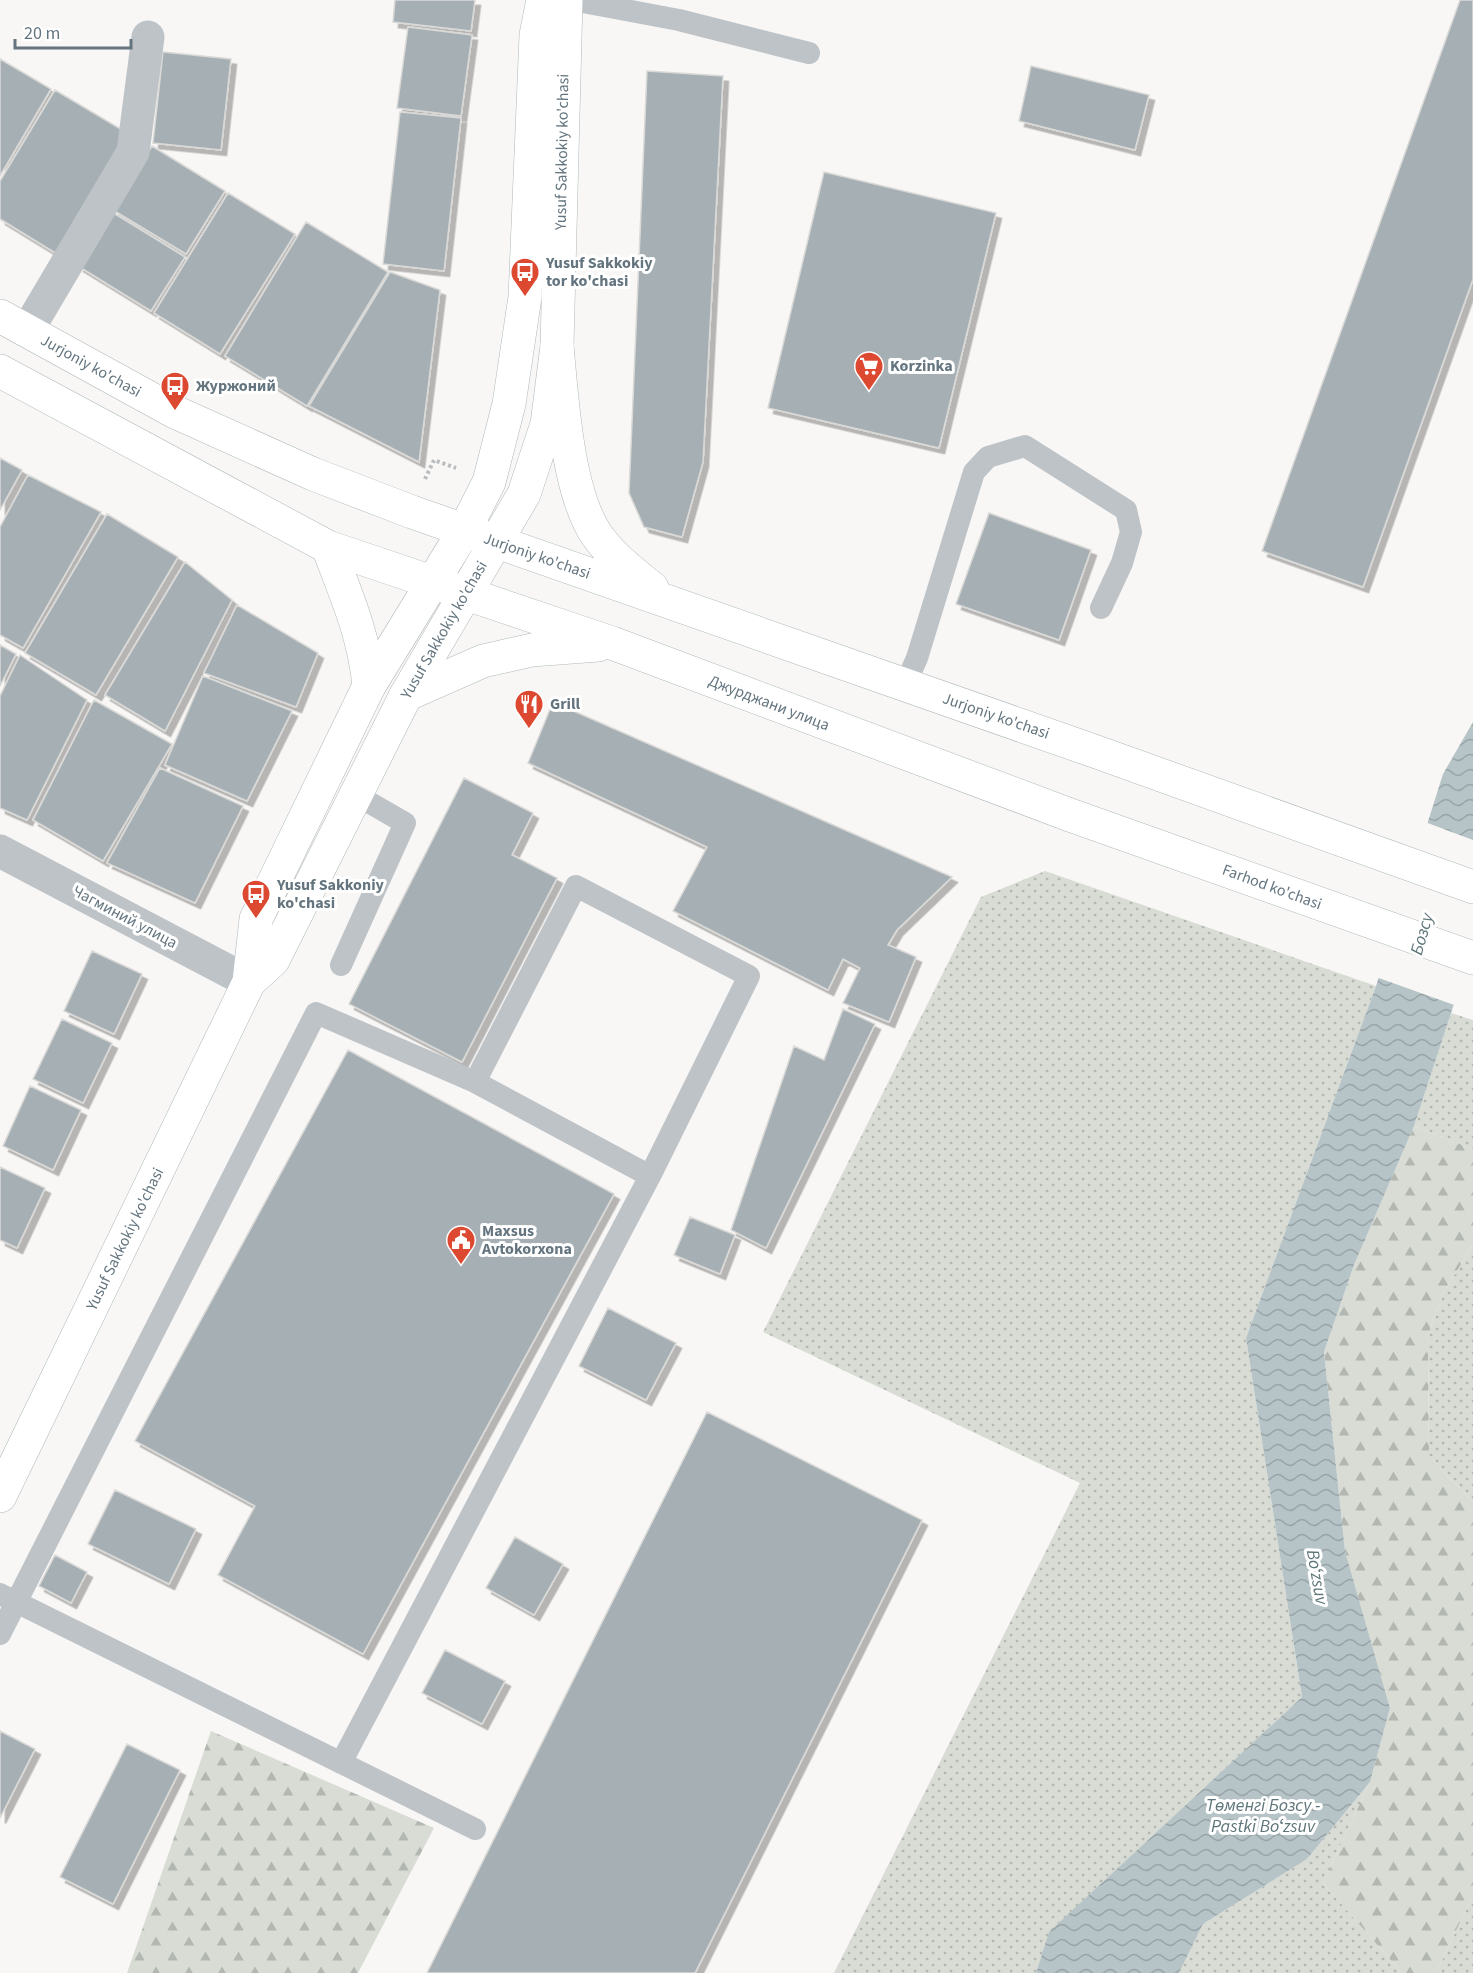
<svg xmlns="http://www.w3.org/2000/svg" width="1473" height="1973" viewBox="0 0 1473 1973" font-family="'Source Sans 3',sans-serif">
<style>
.grass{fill:url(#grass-dots)}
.forest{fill:url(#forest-firs)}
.water{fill:url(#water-waves)}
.pier{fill:#f8f7f5}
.building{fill:#a6afb4;stroke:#d9d9d7;stroke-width:1.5;filter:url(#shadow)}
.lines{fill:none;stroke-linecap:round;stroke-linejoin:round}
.secondary-casing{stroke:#b1b7bb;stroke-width:34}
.primary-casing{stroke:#b2b8bb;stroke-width:34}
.path{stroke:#b9bcbf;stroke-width:4;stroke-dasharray:3 3;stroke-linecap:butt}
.lane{stroke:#bec3c7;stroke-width:22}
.street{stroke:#bec3c7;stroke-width:33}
.secondary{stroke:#fff;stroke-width:33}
.primary{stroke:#fff;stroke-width:33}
.labels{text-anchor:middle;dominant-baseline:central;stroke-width:6;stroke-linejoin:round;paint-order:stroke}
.street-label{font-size:16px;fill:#64757f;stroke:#fff}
.poi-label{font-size:16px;font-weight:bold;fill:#64757f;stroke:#fff;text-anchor:start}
.water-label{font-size:18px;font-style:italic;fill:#5e7579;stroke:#fff}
</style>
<defs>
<pattern id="grass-dots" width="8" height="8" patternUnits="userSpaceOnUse" patternTransform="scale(1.5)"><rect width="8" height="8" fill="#d8dcd4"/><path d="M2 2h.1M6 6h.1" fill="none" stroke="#b3b7b1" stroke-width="1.8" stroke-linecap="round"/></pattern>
<pattern id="forest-firs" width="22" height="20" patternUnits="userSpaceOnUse" patternTransform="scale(1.5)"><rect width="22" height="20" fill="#d8dcd4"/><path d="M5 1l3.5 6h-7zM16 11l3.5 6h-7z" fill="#b3b7b1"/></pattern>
<pattern id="water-waves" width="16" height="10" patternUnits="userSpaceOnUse" patternTransform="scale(1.5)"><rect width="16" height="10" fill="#b6c4c7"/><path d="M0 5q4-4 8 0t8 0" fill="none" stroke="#98a4a7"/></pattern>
<filter id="shadow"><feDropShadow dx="5.5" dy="5.5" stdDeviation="0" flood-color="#0004"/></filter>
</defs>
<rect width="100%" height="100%" fill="#f8f7f5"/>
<path class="grass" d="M1045 871 1376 986 1246 1338 1302 1697 1050 1932 1036 1973H834L1080 1483 763 1332 981 897Z
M1451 1013 1473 1020V1149L1414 1126Z
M1473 1245V1502L1429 1456 1428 1336 1442 1295Z
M1370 1782 1323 1883 1402 1973H1179L1203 1924 1307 1859Z
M1473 1895V1973H1436Z"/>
<path class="forest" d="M1414 1126 1473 1149V1245L1442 1295 1428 1336 1429 1456 1473 1502V1895L1436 1973H1402L1323 1883 1370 1782 1390 1708 1345 1551 1324 1352 1354 1265Z
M211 1731 434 1828 358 1973H127Z"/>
<path class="water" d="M1473 722V946L1414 1126 1354 1265 1324 1352 1345 1551 1390 1708 1370 1782 1307 1859 1203 1924 1179 1973H1036L1049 1932 1302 1697 1246 1338 1376 986 1443 774Z"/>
<path class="pier" d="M1425 822 1473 840V956L1457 1006 1376 977Z"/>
<path class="building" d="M395 0H475L471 31 393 22Z
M1460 0H1473V279L1363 587 1262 551Z
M408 27 472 35 461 116 397 108Z
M163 52 231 59 221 150 153 143Z
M0 59 51 89 0 176Z
M1031 66 1149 95 1135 150 1019 121Z
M647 71 723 76 703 462 682 537 644 527 629 493Z
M55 90 129 134 57 254 0 219V181Z
M400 112 461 118 444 271 383 264Z
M152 146 225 191 186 254 113 210Z
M824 172 996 213 939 448 768 408Z
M228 193 295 234 220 354 154 313Z
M112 212 185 257 151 311 78 266Z
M306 222 388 272 307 406 225 356Z
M390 272 440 290 419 462 309 406Z
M0 458 22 470 0 510Z
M28 475 101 512 23 648 0 635V527Z
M989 513 1091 550 1059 640 956 604Z
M107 514 178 557 96 695 25 653Z
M185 562 232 600 165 731 105 695Z
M237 605 318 653 296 707 204 673Z
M0 645 16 654 0 686Z
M20 655 87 700 27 820 0 808V696Z
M203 676 292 711 247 801 165 765Z
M94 700 172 744 103 861 33 820Z
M553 702 952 877 897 930 888 945 916 957 889 1022 843 1003 860 968 843 959 828 990 673 911 707 847 528 763Z
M160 768 243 806 195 903 107 863Z
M464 778 533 813 512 855 557 878 462 1062 349 1004Z
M92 951 142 974 114 1034 64 1011Z
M843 1009 875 1024 766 1248 731 1230 794 1046 824 1060Z
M62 1019 112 1043 83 1103 33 1079Z
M348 1050 614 1194 363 1654 218 1575 255 1506 135 1441Z
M30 1086 81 1110 53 1170 3 1146Z
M0 1167 45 1188 17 1248 0 1240Z
M690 1217 735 1235 720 1274 674 1255Z
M608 1308 676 1343 646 1400 579 1366Z
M707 1412 922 1520 695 1973H427Z
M115 1490 196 1529 169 1584 88 1544Z
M515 1537 563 1564 534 1615 486 1588Z
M55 1555 87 1572 71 1603 39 1586Z
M445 1650 505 1681 482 1724 422 1693Z
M0 1731 35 1749 0 1818Z
M127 1744 180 1770 113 1904 60 1877Z"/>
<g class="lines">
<g class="secondary-casing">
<path id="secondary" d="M249 982 273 960 406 695 524 494 547 424 557 346 566 0
M0 1496 249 982 256 919 369 686 464 531 489 482 509 404 525 297 536 35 543 0"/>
</g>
<g class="primary-casing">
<path id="primary" d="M0 316 175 412 313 474 412 512 1094 751 1473 887
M557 346C562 398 567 490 596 534 611 556 632 572 652 588
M0 371 328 547 612 643 1070 815 1473 958
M328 547C346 595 364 634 369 686
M406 695 483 661 532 650 598 645"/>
</g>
<path class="path" d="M425 479 434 460 456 468"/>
<path class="lane" d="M572 0 679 20 809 53
M905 685 917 658 974 472 988 457 1025 446 1126 510 1131 532 1122 563 1101 608
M341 965 405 823 358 796
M475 1082 650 1176
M0 1594 475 1829
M0 1634 316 1013 475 1082 576 886 749 976 650 1176 341 1763"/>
<path class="street" d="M27 331 133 152 148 37
M0 851 249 982"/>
<use href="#secondary" class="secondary"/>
<use href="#primary" class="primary"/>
</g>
<defs>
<g id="bus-pin" transform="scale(1.5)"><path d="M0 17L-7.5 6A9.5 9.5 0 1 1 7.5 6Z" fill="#dd4930" stroke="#fff"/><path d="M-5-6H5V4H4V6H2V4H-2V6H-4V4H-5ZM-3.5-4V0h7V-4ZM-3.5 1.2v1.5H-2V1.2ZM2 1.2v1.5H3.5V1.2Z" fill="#fff"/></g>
<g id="supermarket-pin" transform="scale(1.5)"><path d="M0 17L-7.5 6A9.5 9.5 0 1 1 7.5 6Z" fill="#dd4930" stroke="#fff"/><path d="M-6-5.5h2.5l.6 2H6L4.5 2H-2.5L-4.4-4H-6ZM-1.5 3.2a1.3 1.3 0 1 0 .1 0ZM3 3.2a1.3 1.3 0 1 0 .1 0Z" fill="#fff"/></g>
<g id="restaurant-pin" transform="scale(1.5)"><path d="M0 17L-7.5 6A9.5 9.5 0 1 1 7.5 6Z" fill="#dd4930" stroke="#fff"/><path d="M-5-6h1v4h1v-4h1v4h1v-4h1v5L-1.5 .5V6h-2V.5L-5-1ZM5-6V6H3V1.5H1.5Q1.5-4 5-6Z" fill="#fff"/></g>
<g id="civic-pin" transform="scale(1.5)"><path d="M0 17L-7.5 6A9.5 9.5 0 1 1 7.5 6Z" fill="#dd4930" stroke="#fff"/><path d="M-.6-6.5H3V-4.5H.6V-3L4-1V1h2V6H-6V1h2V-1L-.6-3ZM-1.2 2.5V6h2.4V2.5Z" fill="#fff"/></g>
</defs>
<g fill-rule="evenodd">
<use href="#bus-pin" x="525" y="272"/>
<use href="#supermarket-pin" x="869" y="366"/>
<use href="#bus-pin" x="175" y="386"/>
<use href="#restaurant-pin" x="529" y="704"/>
<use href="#bus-pin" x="256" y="894"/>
<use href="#civic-pin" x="461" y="1240"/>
</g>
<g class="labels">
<g class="street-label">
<text transform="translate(562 152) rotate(-89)">Yusuf Sakkokiy ko'chasi</text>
<text transform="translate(91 366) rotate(29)">Jurjoniy ko'chasi</text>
<text transform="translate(537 556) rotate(19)">Jurjoniy ko'chasi</text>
<text transform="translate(444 630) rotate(-60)">Yusuf Sakkokiy ko'chasi</text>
<text transform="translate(769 703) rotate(21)">Джурджани улица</text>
<text transform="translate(996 716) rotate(19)">Jurjoniy ko'chasi</text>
<text transform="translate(1272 887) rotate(20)">Farhod ko'chasi</text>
<text transform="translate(125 917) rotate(28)">Чагминий улица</text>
<text transform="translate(125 1239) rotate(-64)">Yusuf Sakkokiy ko'chasi</text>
</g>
<g class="poi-label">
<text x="546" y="263">Yusuf Sakkokiy<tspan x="546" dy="18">tor ko'chasi</tspan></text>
<text x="890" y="366">Korzinka</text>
<text x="196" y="386">Журжоний</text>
<text x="550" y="704">Grill</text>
<text x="277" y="885">Yusuf Sakkoniy<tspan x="277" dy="18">ko'chasi</tspan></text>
<text x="482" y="1231">Maxsus<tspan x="482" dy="18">Avtokorxona</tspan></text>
</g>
<g class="water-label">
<text transform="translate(1422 934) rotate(-74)">Бозсу</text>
<text transform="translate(1317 1577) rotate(80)">Boʻzsuv</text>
<text x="1263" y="1805">Төменгі Бозсу -<tspan x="1263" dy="21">Pastki Boʻzsuv</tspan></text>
</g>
</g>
<path d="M15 39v9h116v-9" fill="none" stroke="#64757f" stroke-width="3"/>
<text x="24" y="39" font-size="18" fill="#64757f" stroke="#ffffff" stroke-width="4.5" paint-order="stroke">20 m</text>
</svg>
